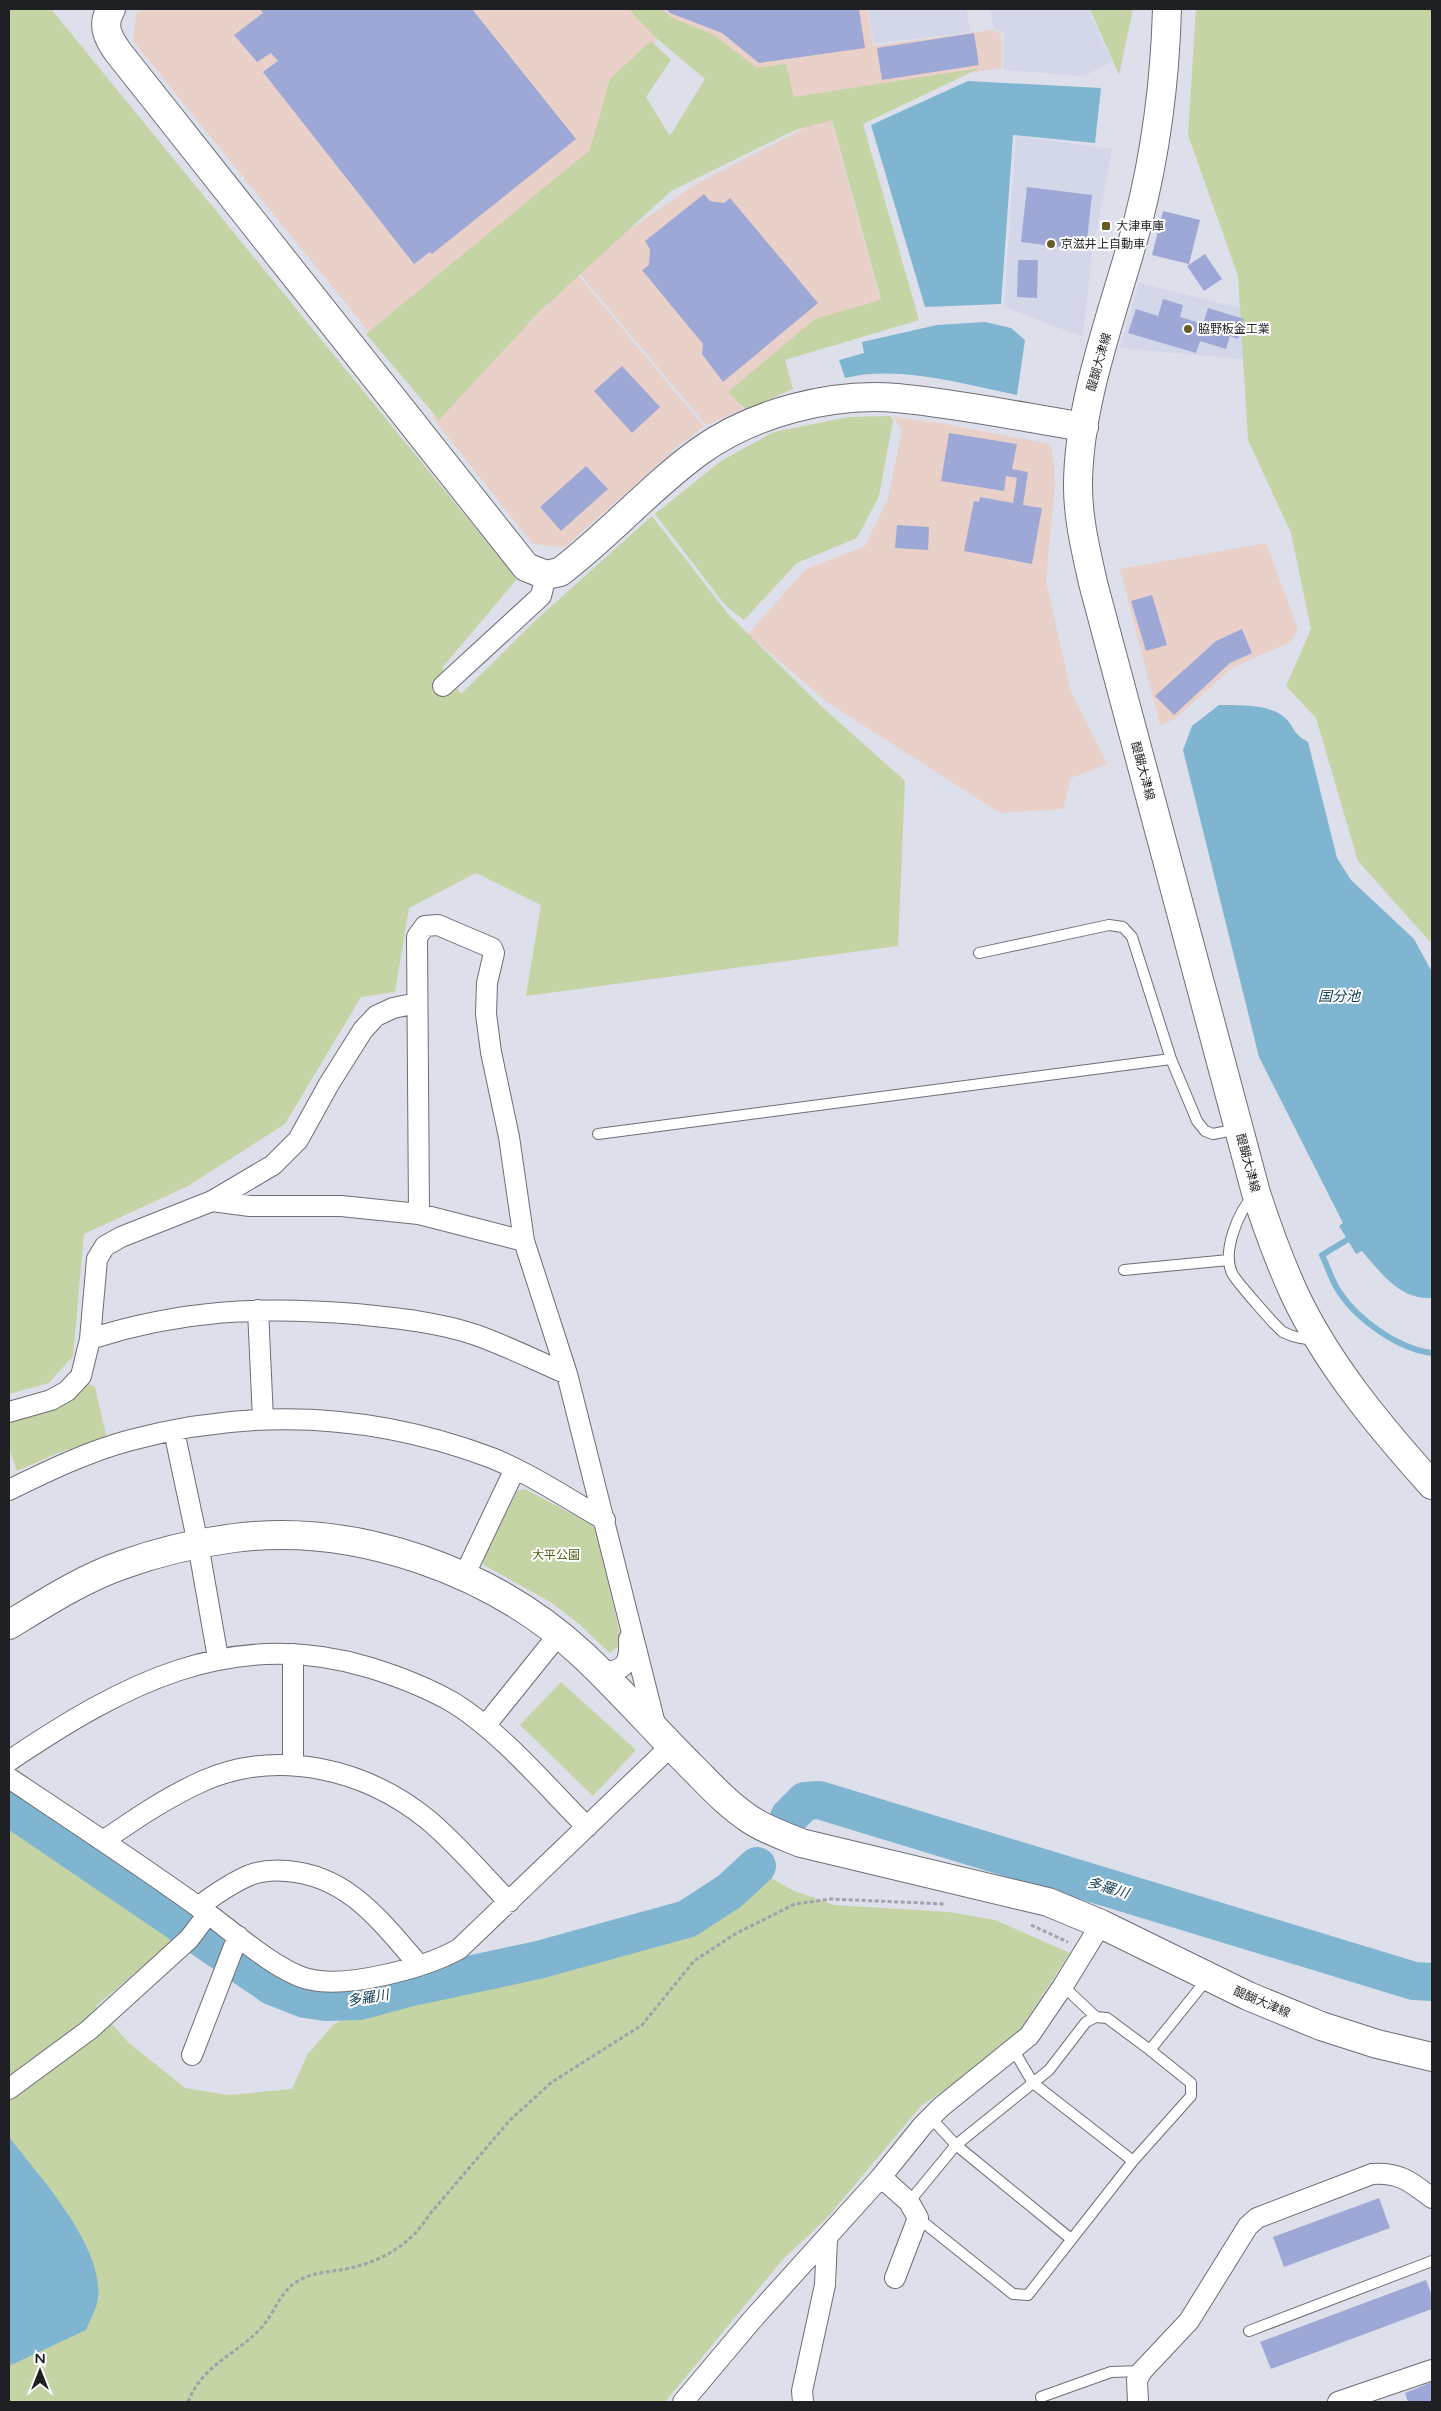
<svg xmlns="http://www.w3.org/2000/svg" width="1441" height="2411" viewBox="0 0 1441 2411" font-family="'Varela Round','Noto Sans JP',sans-serif">
<style>
.built{fill:#d3d7e9}
.industrial{fill:#e9d0c9}
.green{fill:#c5d4a4}
.water{fill:#7fb5d1}
.lines{fill:none;stroke-linecap:round;stroke-linejoin:round}
.stream{stroke:#7fb5d1;stroke-width:6}
.river{stroke:#7fb5d1;stroke-width:38}
.building{fill:#9ea8d7}
.lane-casing{stroke:#6c6e77;stroke-width:12}
.street-casing{stroke:#6c6e77;stroke-width:22}
.secondary-casing{stroke:#6c6e77;stroke-width:30}
.path{stroke:#a0a2aa;stroke-width:3;stroke-dasharray:4 2.5;stroke-linecap:butt}
.lane{stroke:#fff;stroke-width:10}
.street{stroke:#fff;stroke-width:20}
.secondary{stroke:#fff;stroke-width:28}
.poi-dot{fill:#665c28;stroke:#fff;stroke-width:2}
.labels{text-anchor:middle;dominant-baseline:central;stroke-width:4;stroke-linejoin:round;paint-order:stroke}
.poi-label{font-size:12px;fill:#1f2024;stroke:#fff;text-anchor:start}
.street-label{font-size:12px;fill:#1f2024;stroke:#fff}
.park-label{font-size:12px;fill:#4e5f13;stroke:#fff}
.water-label{font-size:14px;font-style:italic;fill:#0d3c50;stroke:#fff}
</style>
<rect width="100%" height="100%" fill="#dde0ea"/>
<path class="built" d="M868 9H971L967 10 970 32 874 44Z
M990 9H1088L1112 62 1084 76 1003 70 1004 32 994 29Z
M1016 136 1112 149 1092 254 1083 337 1004 307Z
M1139 283 1250 310 1251 360 1120 348Z"/>
<path class="industrial" d="M142 9H636L662 36 614 80 594 155 373 337 133 41 136 14Z
M654 9H867L873 46 992 30 1001 34 1002 68 790 98Z
M830 115 881 303 816 321 734 391 742 410 706 425 574 267 696 184Z
M572 268 704 427 682 443 565 547 533 544 432 417Z
M893 417 940 423 1050 444 1054 463 1055 485 1046 581 1071 692 1107 764 1071 778 1063 809 1000 813 827 702 748 634 806 569 865 546 888 498 902 430Z
M1266 543 1298 629 1291 642 1233 667 1175 719 1160 725 1120 569Z"/>
<path class="green" d="M9 9H51L517 579 442 668 461 694 537 619 652 516 728 614 821 706 905 781 898 946 526 996 541 905 476 873 409 908 395 992 361 997 285 1124 188 1186 84 1234 73 1356 49 1383 9 1394Z
M629 9H662L670 17 714 35 757 68 786 64 794 97 980 68 863 124 919 320 785 360 793 389 746 410 728 392 815 319 881 300 832 120 795 130 671 191 538 313 439 420 366 334 590 150 610 79 651 41 671 60 646 97 670 136 705 79 654 36Z
M1090 9H1133L1119 75Z
M1196 9H1432V944L1358 861 1316 718 1286 686 1311 629 1291 533 1248 440 1238 276 1188 135Z
M890 416 893 420 879 496 857 538 797 563 744 620 726 606 655 514 721 461 774 432 848 417Z
M86 1383 95 1387 107 1439 60 1452 17 1471 9 1448V1421C40 1412 65 1410 86 1383Z
M525 1489 591 1524 596 1530 621 1638 620 1645 610 1653 579 1624 552 1603 484 1565 482 1560 517 1491Z
M561 1682 636 1750 593 1796 520 1725Z
M9 1819 181 1934 96 2006 129 2043 185 2088 228 2095 292 2089 307 2055 333 2025 366 2007 689 1927 761 1872 792 1890 834 1905 949 1912 995 1920 1070 1953 1021 2028 997 2051 964 2077 921 2106 826 2219 784 2258 665 2402H9Z"/>
<path class="water" d="M968 81 1101 88 1095 143 1013 135 1001 304 925 307 871 125Z
M985 322 1011 328 1025 340 1017 395C962 384 899 365 845 378L839 360 864 353 862 342 937 325Z
M1219 705C1237 705 1270 704 1284 717 1295 726 1291 733 1308 742L1337 858 1351 880 1414 939 1432 972V1298C1400 1300 1381 1273 1362 1251L1356 1254 1339 1226 1343 1223 1259 1057 1183 750 1192 726Z
M9 2137C39 2176 104 2246 98 2298 97 2308 90 2320 86 2330L9 2366Z"/>
<g class="lines">
<path class="stream" d="M1347 1240 1322 1255C1328 1267 1332 1282 1340 1293 1359 1321 1399 1349 1432 1353"/>
<path class="river" d="M9 1807 272 1986 305 1999 326 2002 360 2001 408 1988 538 1960 687 1919 730 1891 757 1866
M789 1817 805 1801 819 1800 1414 1981 1432 1982"/>
</g>
<path class="building" d="M260 9H472L576 139 432 254 430 252 414 264 263 72 278 61 271 53 257 62 234 35 263 13Z
M666 9H859L865 48 759 63 722 33 670 13Z
M974 33 979 65 882 80 877 48Z
M1027 187 1092 195 1086 250 1021 242Z
M704 194 710 201 724 203 730 198 818 303 723 382 702 354 703 344 642 270 649 265 650 249 645 241Z
M1163 211 1200 220 1189 264 1152 255Z
M1205 254 1222 279 1204 291 1187 266Z
M1018 260H1038L1037 298 1017 297Z
M1163 299 1183 305 1180 317 1203 324 1208 308 1244 319 1238 339 1230 336 1226 349 1200 341 1196 353 1128 333 1136 309 1158 316Z
M622 366 660 407 632 433 594 391Z
M949 433 1017 444 1012 469 1028 472 1023 505 1042 508 1032 564 964 551 974 501 979 502 980 497 1013 503 1017 478 1006 476 1004 491 941 481Z
M586 466 608 489 561 531 540 507Z
M897 525 929 527 928 550 895 548Z
M1152 595 1167 645 1146 651 1131 601Z
M1242 629 1252 653 1230 663 1174 715 1155 696 1216 641Z
M1379 2198 1390 2228 1284 2267 1273 2237Z
M1426 2280 1432 2296V2309L1271 2369 1260 2342Z
M1432 2382V2402H1408L1405 2393Z"/>
<g class="lines">
<g class="lane-casing">
<path id="lane" d="M979 953 1109 925 1123 927 1132 937 1171 1059 1197 1121 1205 1131 1213 1134 1238 1129
M598 1134 1171 1059
M1254 1195C1238 1212 1222 1251 1232 1273 1235 1280 1277 1328 1283 1332 1294 1338 1305 1339 1317 1340
M1124 1270 1229 1260
M1063 1986 1096 2017
M1013 2049 1033 2083 1133 2161
M931 2118 956 2145 1071 2239
M909 2202 956 2145 1049 2070 1086 2022 1096 2017 1107 2018 1150 2050 1208 1978
M918 2218 1013 2294 1028 2295 1133 2161 1191 2096V2083L1150 2050
M1249 2331 1432 2261
M1041 2397 1111 2372 1142 2371"/>
</g>
<g class="street-casing">
<path id="street" d="M443 686 541 596 546 575
M212 1201 250 1206H341L419 1214 524 1241
M419 1214 417 937 425 926 438 925 492 948 494 953 487 983 486 1014 491 1052 509 1137 524 1241 567 1374 656 1728
M258 1310 263 1419
M90 1339C181 1310 261 1306 356 1314 396 1318 438 1322 476 1335 507 1346 537 1361 567 1374
M9 1412 51 1400 67 1391 81 1376 90 1339 97 1259 105 1246 121 1237 212 1201 273 1165 298 1140 329 1084 363 1030 376 1016 393 1008 417 1003
M174 1431 198 1544 218 1658
M9 1490C48 1471 89 1451 131 1440 254 1407 373 1413 492 1458 531 1474 568 1499 605 1520
M464 1576 515 1469
M601 1673C626 1670 630 1664 629 1639
M485 1726 559 1634
M9 1761C122 1685 231 1625 371 1668 400 1677 428 1688 454 1703 502 1733 547 1787 587 1827
M293 1765V1654
M9 1778C75 1822 142 1866 207 1913 233 1932 277 1971 308 1979 346 1989 425 1968 459 1949L671 1746
M103 1841C135 1819 167 1797 203 1781 278 1748 365 1769 427 1819 454 1841 484 1876 509 1902
M198 1907C214 1895 231 1883 250 1875 261 1871 276 1870 287 1871 349 1876 381 1922 419 1965
M192 2055 238 1936
M9 2089 89 2030 189 1939 208 1914
M881 2177 909 2202 918 2218 895 2278
M683 2402 752 2320 881 2177 923 2125 941 2107 1029 2036 1063 1986 1101 1924
M803 2402 802 2391 825 2285 827 2239
M1138 2402 1137 2380 1142 2371 1189 2321 1248 2226 1257 2218 1372 2174C1400 2172 1411 2182 1432 2198
M1338 2402 1432 2370"/>
</g>
<g class="secondary-casing">
<path id="secondary" d="M111 9C101 25 108 38 118 52L526 567 546 575 560 572C609 535 650 487 700 451 753 413 832 392 897 398 960 404 1022 417 1084 427
M1167 9C1165 80 1156 152 1138 222 1116 305 1078 400 1078 486 1078 519 1086 551 1093 583L1256 1193C1267 1227 1279 1260 1294 1293 1327 1364 1380 1427 1432 1485
M9 1625C45 1603 82 1579 122 1565 158 1552 196 1543 234 1538 356 1522 495 1572 584 1656 622 1692 656 1731 693 1768 711 1786 729 1806 751 1820 766 1830 784 1836 801 1843L1048 1902 1101 1924 1248 1996 1321 2026 1377 2044 1432 2057"/>
</g>
<path class="path" d="M1031 1925 1068 1942
M188 2402C203 2364 235 2356 261 2328 275 2313 280 2291 298 2281 313 2272 330 2272 346 2269 380 2262 411 2245 429 2215L510 2120 552 2082 642 2025 694 1961 735 1934 795 1904 831 1899 945 1904"/>
<use href="#lane" class="lane"/>
<use href="#street" class="street"/>
<use href="#secondary" class="secondary"/>
</g>
<g class="poi-dot">
<rect x="1101" y="221" width="10" height="10" rx="2.5"/>
<circle cx="1051" cy="244" r="5"/>
<circle cx="1188" cy="329" r="5"/>
</g>
<g class="labels">
<g class="poi-label">
<text x="1116" y="226">大津車庫</text>
<text x="1061" y="244">京滋井上自動車</text>
<text x="1198" y="329">脇野板金工業</text>
</g>
<g class="street-label">
<text transform="translate(1099 362) rotate(-74)">醍醐大津線</text>
<text transform="translate(1143 771) rotate(75)">醍醐大津線</text>
<text transform="translate(1248 1163) rotate(75)">醍醐大津線</text>
<text transform="translate(1262 2002) rotate(23)">醍醐大津線</text>
</g>
<g class="park-label">
<text x="556" y="1555">大平公園</text>
</g>
<g class="water-label">
<text x="1339" y="996">国分池</text>
<text transform="translate(1108 1888) rotate(17)">多羅川</text>
<text transform="translate(368 1998) rotate(-9)">多羅川</text>
</g>
</g>
<rect width="1441" height="2411" fill="none" stroke="#1f2024" stroke-width="20"/>
<g transform="translate(40 2371)" stroke="#ffffff" stroke-width="4" paint-order="stroke">
<path d="M0-4L9 19L0 12L-9 19Z" fill="#1f2024"/>
<text y="-8" font-size="14" font-weight="bold" text-anchor="middle" fill="#1f2024">N</text>
</g>
</svg>
